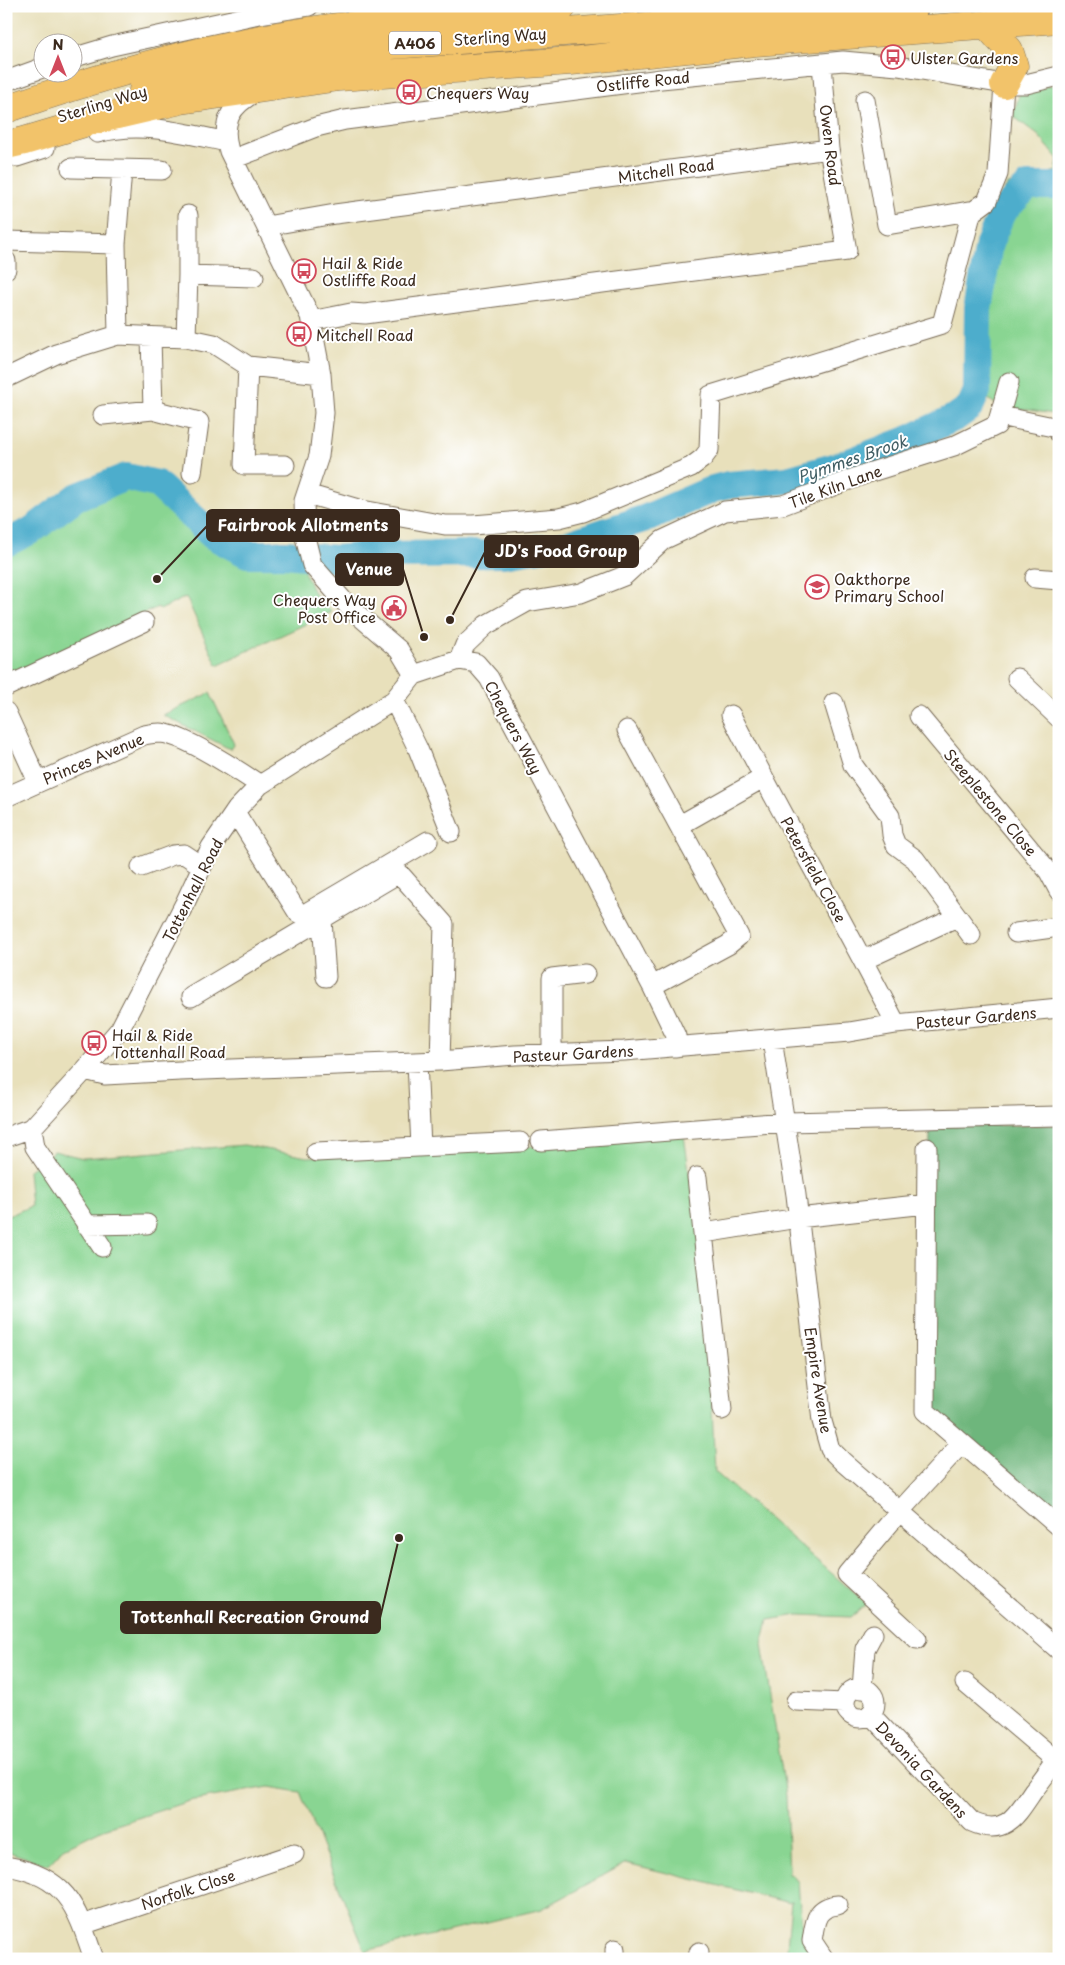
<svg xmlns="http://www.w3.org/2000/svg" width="1065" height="1965" viewBox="0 0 1065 1965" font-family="'Playpen Sans',sans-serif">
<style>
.green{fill:#89d592;stroke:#628058}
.forest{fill:#6eb67c;stroke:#54704d}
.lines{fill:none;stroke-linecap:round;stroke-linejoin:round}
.river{stroke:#4dadcc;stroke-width:28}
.minor-casing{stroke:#786a55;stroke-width:21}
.highway-casing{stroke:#786a55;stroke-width:29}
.minor{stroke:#fff;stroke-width:19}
.highway{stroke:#f2c36a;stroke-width:28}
.labels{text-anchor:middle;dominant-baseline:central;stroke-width:4;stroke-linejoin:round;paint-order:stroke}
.shield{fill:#fff;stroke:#766a62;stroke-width:1}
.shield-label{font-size:14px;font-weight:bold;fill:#3b2a1e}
.street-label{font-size:15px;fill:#3b2a1e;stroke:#fff}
.poi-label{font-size:15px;fill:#3b2a1e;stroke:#fff;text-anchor:start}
.water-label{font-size:16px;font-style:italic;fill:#425e64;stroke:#fff}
.leader{fill:none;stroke:#3b2a1e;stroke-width:2}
.callout-dot{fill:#3b2a1e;stroke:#fff;stroke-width:2}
.callout{fill:#3b2a1e;stroke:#3b2a1e;stroke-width:2}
.callout-label{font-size:16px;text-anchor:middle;font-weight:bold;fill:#fff}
</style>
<rect width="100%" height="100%" fill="#fff"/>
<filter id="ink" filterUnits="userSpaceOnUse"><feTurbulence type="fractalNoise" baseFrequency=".02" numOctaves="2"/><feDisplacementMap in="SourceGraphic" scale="10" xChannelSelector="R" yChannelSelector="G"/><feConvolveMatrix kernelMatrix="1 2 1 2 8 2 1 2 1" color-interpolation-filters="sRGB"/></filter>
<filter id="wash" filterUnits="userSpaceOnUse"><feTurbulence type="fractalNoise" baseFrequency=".0096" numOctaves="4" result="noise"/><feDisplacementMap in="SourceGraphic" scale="20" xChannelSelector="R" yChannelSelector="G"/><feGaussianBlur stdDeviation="1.12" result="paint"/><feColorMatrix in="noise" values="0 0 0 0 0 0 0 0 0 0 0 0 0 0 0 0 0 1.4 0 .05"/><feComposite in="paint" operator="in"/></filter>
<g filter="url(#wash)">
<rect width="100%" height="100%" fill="#e8e0bb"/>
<path class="green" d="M1059 84V415L1029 410 1002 409 969 385V302L985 219 1008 184 1056 171 1058 159 1039 136 1013 116 1020 92Z
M122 483 138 484 152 489 164 500 180 520 196 533 219 546 251 558 301 565 314 593 332 612 217 665 186 597 160 610 158 607 6 676V548L103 487Z
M210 693 234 744 230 749 163 715Z
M684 1135 707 1299 715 1472 867 1604 851 1617 798 1615 768 1620 762 1644 786 1796 789 1874 792 1875 798 1882 802 1931 804 1938 819 1959H786L791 1901 790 1903 626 1863 542 1909 365 1951 300 1792 269 1787 189 1801 101 1830 64 1848 48 1865 6 1851V1217L31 1206 28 1171 54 1151 83 1158 244 1145 307 1157 539 1146Z"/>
<path class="forest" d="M1059 1125V1522L926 1407 930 1126Z"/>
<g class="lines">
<path class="river" d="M6 543 32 530 76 497 126 477 157 484 213 536 247 554H285L336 559 376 555 504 554 571 543 646 518 713 489 728 485 787 480 841 465 907 440 956 417 970 407 977 391 978 309 989 244 1002 212 1028 186H1059"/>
</g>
</g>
<g filter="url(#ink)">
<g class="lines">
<g class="minor-casing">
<path id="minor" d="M72 58 112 46 259 14 309 6
M6 81 42 68
M256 92C230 106 221 122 229 151L310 316 321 374 324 413 319 456 304 501 305 537 312 565 349 607 399 650 414 675
M865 100 887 225 975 210 987 201 998 174 1004 84
M97 133C141 121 183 133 227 142
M17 157 45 148
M233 159 316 127 345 120 661 79 843 61 898 66 1004 84H1026L1059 76
M71 168 162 170
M188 215V275L254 277
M266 226 335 214 829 149
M6 241 116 244
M6 261V269
M311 321 351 313 365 314 847 251 829 149 822 64
M118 335 116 244 122 170
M151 337 153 410
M186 338 188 275
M248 366 244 465H285
M6 378 56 354 118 335 186 338 214 344 248 366 321 374
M103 415 153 410 199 422 192 473
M1000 416 1058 428 1059 433
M307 494 362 510 445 525H473L559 518 583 512 691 467 703 458 709 450 711 395 942 324 972 211
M1035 578 1059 580
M459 660 465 645 486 625 527 602 581 593 624 576 663 540 725 511 783 505 868 473 954 446 997 425 1009 382
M414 675 459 660 476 663 489 678 652 986 676 1036V1047
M1017 678 1059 718
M6 687 144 622
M394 700 418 749 451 832
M834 703 853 765 890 816 892 835 896 845 915 859 971 935
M6 712 38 782
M731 715C784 819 843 920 896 1024
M919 716 1049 872 1059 891
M627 730 739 936 728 945 652 986
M6 797 144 735C149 734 155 733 160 733 183 734 239 771 260 785
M235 812 298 913H306L428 841
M680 825 763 778
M141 867 173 855 184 854 202 866
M322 920 326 977
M1016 933 1059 927
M864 960 957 917
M191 997 399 873 444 924 440 1061
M772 1039 796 1195 822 1421 830 1449 843 1462 1059 1650
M552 1055V978L585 974
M417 1062 421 1147
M85 1070 105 1075 180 1071 440 1061 515 1055 624 1051 849 1032 896 1024 1059 1008
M32 1128 35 1147 102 1247
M6 1137 32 1128 85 1070 120 1029 185 903 211 847 237 809 260 785 394 700 414 675
M541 1141 786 1122 1059 1116
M927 1148 925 1411 1059 1527
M316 1152 520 1142
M697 1177 722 1410
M86 1225 147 1224
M704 1233 798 1218 926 1204
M917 1639 847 1574 900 1511 962 1443
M965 1683 1059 1763
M845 1703a15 15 0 1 1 30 0a15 15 0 1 1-30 0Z
M862 1689 865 1649 873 1634
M796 1701 845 1703
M870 1714 972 1822C1005 1837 1016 1816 1033 1791 1042 1780 1050 1768 1059 1756
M6 1866C67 1876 76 1906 94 1959
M82 1925 294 1854
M615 1949V1959
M698 1959 699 1952
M824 1959 812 1941C815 1922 815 1907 838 1905"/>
</g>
<g class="highway-casing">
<path id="highway" d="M986 24 1009 50 1014 66 1004 84
M143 90 219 71 280 60 392 45 915 6
M6 109C95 78 184 52 277 36 371 20 468 13 563 6
M6 145 24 141 91 121 181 100 339 77 571 61 755 42 1059 19"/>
</g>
<use href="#minor" class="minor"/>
<use href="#highway" class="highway"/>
</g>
</g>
<defs>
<g id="bus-ring" transform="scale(1.25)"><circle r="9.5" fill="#fff" stroke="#d1495b" stroke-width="1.5"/><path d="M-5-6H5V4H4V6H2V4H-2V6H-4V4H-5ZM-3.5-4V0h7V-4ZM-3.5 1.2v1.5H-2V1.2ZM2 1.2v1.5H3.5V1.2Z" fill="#d1495b"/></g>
<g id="school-ring" transform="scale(1.25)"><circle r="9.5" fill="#fff" stroke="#d1495b" stroke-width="1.5"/><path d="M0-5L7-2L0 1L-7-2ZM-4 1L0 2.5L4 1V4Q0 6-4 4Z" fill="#d1495b"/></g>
<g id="civic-ring" transform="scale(1.25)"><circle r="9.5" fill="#fff" stroke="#d1495b" stroke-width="1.5"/><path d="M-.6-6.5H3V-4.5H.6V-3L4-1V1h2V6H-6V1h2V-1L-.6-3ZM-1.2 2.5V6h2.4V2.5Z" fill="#d1495b"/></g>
</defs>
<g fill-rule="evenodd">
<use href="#bus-ring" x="893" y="57"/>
<use href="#bus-ring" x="409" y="92"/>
<use href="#bus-ring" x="304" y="271"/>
<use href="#bus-ring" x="299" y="334"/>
<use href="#school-ring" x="817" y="587"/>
<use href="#civic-ring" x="394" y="608"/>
<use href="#bus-ring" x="94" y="1043"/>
</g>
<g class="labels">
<rect class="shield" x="389" y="31.5" width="52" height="23" rx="4"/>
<g class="shield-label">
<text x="415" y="43">A406</text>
</g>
<g class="street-label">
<text transform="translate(500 36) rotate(-4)">Sterling Way</text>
<text transform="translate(643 81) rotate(-6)">Ostliffe Road</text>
<text transform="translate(102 103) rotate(-17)">Sterling Way</text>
<text transform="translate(831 145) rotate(83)">Owen Road</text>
<text transform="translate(666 170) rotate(-8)">Mitchell Road</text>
<text transform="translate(835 486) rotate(-20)">Tile Kiln Lane</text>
<text transform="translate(514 727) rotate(62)">Chequers Way</text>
<text transform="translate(93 758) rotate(-23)">Princes Avenue</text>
<text transform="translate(991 802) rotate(50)">Steeplestone Close</text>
<text transform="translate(814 869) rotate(61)">Petersfield Close</text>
<text transform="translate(192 890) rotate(-63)">Tottenhall Road</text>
<text transform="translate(976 1017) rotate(-5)">Pasteur Gardens</text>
<text transform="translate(573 1053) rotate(-3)">Pasteur Gardens</text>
<text transform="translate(819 1380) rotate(81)">Empire Avenue</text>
<text transform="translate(922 1769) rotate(47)">Devonia Gardens</text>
<text transform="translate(188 1889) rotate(-18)">Norfolk Close</text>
</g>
<g class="poi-label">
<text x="910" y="57">Ulster Gardens</text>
<text x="426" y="92">Chequers Way</text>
<text x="322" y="262">Hail &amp; Ride<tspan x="322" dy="17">Ostliffe Road</tspan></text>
<text x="316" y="334">Mitchell Road</text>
<text x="834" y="578">Oakthorpe<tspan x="834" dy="17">Primary School</tspan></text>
<text x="376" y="599" text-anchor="end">Chequers Way<tspan x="376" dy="17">Post Office</tspan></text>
<text x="112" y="1034">Hail &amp; Ride<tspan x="112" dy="17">Tottenhall Road</tspan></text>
</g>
<g class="water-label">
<text transform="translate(852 458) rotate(-19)">Pymmes Brook</text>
</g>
</g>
<path class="leader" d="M157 579L207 526M450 620L485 552M424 637L403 569M399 1538L380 1618"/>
<g class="callout-dot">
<circle cx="157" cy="579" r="5"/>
<circle cx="450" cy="620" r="5"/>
<circle cx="424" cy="637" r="5"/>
<circle cx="399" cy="1538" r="5"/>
</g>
<g class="callout">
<rect x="207" y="510" width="192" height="31" rx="5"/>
<rect x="485" y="536" width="153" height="31" rx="5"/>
<rect x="336" y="554" width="67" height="31" rx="5"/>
<rect x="121" y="1602" width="259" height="31" rx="5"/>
</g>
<g class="callout-label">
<text x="303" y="531">Fairbrook Allotments</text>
<text x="561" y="557">JD's Food Group</text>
<text x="369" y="575">Venue</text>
<text x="250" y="1623">Tottenhall Recreation Ground</text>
</g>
<rect width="1065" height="1965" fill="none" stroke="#fff" stroke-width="25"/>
<g transform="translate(58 58)"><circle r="24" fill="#ffffff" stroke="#b1aaa5"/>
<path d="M0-4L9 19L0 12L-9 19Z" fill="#d1495b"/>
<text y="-8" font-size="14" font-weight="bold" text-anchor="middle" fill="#3b2a1e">N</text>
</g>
</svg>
